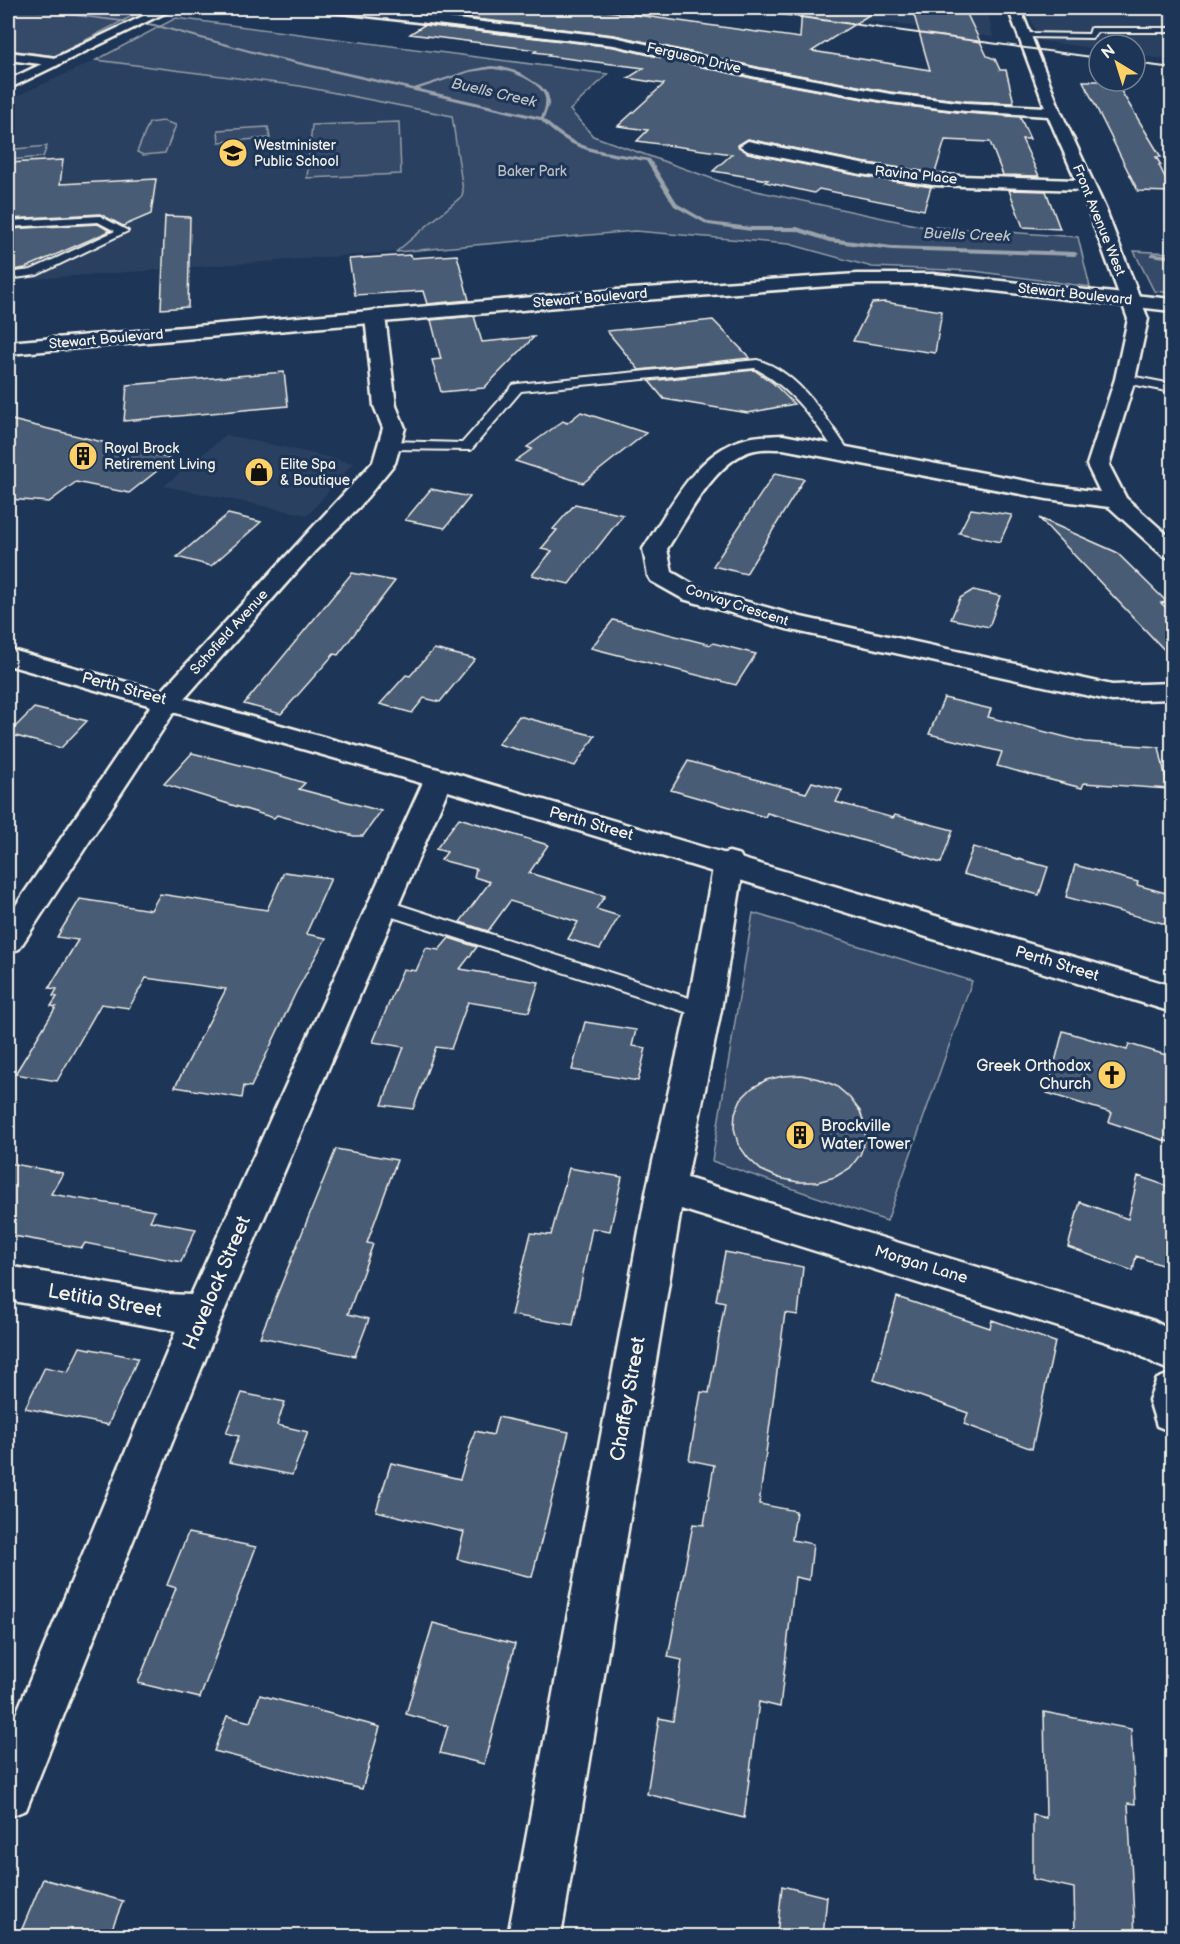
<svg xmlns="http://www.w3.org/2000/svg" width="1180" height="1944" viewBox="0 0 1180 1944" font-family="'Balsamiq Sans',sans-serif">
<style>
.built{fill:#2a4060}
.green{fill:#354a67;stroke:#949ea8;stroke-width:1.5}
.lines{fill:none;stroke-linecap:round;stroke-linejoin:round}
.stream{fill:#9aa2ab;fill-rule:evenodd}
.building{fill:#485b74;stroke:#f4f1e8;stroke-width:1.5}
.lane-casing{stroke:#f4f1e8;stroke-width:4}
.street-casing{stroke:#f4f1e8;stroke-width:5}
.secondary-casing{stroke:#f4f1e8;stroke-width:5}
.primary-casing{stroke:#f4f1e8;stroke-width:5}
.lane{fill:#1d3557;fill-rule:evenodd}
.street{fill:#1d3557;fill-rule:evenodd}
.secondary{fill:#1d3557;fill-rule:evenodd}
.primary{fill:#1d3557;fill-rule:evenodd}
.rail{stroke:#f4f1e8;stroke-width:2}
.labels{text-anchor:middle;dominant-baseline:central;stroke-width:6;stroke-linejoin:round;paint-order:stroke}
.far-street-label{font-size:14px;fill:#f4f1e8;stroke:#1d3557}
.far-poi-label{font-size:14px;fill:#f4f1e8;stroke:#1d3557;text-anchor:start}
.far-park-label{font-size:14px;fill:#bbbfc1;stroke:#1d3557}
.far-water-label{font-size:15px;font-style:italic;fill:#c0c3c4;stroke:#1d3557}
.street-label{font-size:16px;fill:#f4f1e8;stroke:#1d3557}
.poi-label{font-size:16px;fill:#f4f1e8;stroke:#1d3557;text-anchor:end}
.near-street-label{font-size:20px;fill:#f4f1e8;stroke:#1d3557}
</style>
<rect width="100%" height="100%" fill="#1d3557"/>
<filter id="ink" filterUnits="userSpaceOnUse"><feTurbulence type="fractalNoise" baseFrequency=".0167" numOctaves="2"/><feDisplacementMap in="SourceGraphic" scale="12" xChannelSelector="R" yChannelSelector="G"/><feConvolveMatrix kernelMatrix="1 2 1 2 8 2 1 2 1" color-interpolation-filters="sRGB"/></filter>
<g filter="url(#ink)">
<path class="built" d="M780 8H987L993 37 799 11Z
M1026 8H1172V60L1135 55V45H1099V49L1040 41Z
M96 60 300 86 452 115 463 191 462 196 396 252 8 281V100Z
M226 435 297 450 353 463 308 515 164 486Z"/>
<path class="green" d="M8 8H96L138 13 55 56 8 50Z
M176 18 608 74 570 110 593 136 733 186 920 226 1078 237 1090 287 974 271 872 267 789 244 635 231 396 252 462 196 463 191 452 116 300 86 96 60Z
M163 121 176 125 165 153 143 155 137 152 149 123Z
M399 122 401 174 307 178 312 125Z
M268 127 270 138 219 142 218 130Z
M47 146 43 157 8 160V152L15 149Z
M1134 251 1172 253V293L1154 291Z
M753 913 972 981 887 1221 712 1161Z"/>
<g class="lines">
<path class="stream" d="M13 8H21L154 24 268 55 414 88 470 70 491 66 502 67 519 72 541 86 548 94 550 102 544 119C579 153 605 150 650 159L678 204 709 222 751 227H797L830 238 892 246 1075 252 1078 254 1075 256 892 250 829 242 796 231H751L708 225 674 206 646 161C601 154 574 154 540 120L267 57 154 26ZM491 69C507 69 541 81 545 98 546 105 544 111 541 117L419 89 470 72Z
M1153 253 1172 255V259L1151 256V254Z"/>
</g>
<path class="building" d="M451 8H614L609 11 800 38 802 8H880L812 51 930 70 912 8H964L987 56 995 59 1000 70H1006L1014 103 966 101 890 92 761 68 614 35 440 15Z
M424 25 614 47 760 80 890 104 966 113 1020 117 1030 139H1022L1039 176 1003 175 990 142 945 140 935 173 861 162 748 139 738 145 748 153 861 176 931 187 924 210 819 189 814 193 765 182 768 180 713 171 732 154 637 141 648 130 618 126 664 84 628 78 644 68 548 56 550 54 534 52 537 50 410 34Z
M1083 81H1115L1161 157H1156L1161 165H1159L1172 192 1138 191Z
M63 160 60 184 156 179 151 214 123 226 100 214 8 219V163Z
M1009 190 1046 191 1060 229 1023 227Z
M165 216 190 217 188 307 161 309Z
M98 224 110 231 25 268 8 271V229Z
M411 255 412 258 457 255 469 300 427 304 423 291 355 295 349 259Z
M884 302 942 311 935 353 853 341 872 303Z
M474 316 482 342 534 337 484 388 441 392 432 360 441 359 431 320Z
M713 320 750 358 639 370 607 331Z
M754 370 773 383 794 404 748 413 664 399 649 381Z
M284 372 288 406 124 421 127 385Z
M581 412 646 433 583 483 515 461 532 449 527 447 563 421 567 423Z
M8 419 172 459 129 493 76 482 49 502 8 499Z
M775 473 804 479 746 574 713 566Z
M431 489 470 497 445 528 405 520Z
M575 504 623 515 569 584 532 575 552 551 541 549 557 530 553 529Z
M971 509 1012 515 1000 542 959 533Z
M228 514 261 522 211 566 177 557Z
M1039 518 1116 552 1167 602 1161 603 1173 614V659Z
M352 573 395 581 338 655 334 654 281 714 244 704Z
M973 590 1000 596 989 627 951 619 960 598Z
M613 620 711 645 713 643 756 654 736 685 591 648Z
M434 649 475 659 440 702 424 698 412 713 380 704 406 675 410 676Z
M944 698 991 709 988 717 1085 742 1159 747 1168 789 1084 783 1082 788 997 766 1002 752 929 734Z
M34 708 87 721 61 748 8 734Z
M519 716 595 736 575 766 498 744Z
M192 753 276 774 305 783 299 789 381 811 363 836H354L277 815 274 818 164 784Z
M688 761 806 793 812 782 842 790 836 802 893 818 895 815 953 830 941 863 767 813 765 817 671 790Z
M459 818 548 845 529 873 605 896 596 909 619 916 600 949 568 939 578 922 510 901 488 931 460 922 490 882 474 877 476 869 441 860 447 852 436 849Z
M973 847 1048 867 1039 895 963 874Z
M1075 865 1138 882 1137 885 1173 895V926L1066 897Z
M284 872 331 878 306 934 326 938 296 992 251 1087 244 1086 242 1098 175 1087 226 989 146 978 129 1008 101 1004 57 1081 15 1074 56 1007 51 1006 57 997 53 996 57 989 49 988 78 940 57 937 80 899 151 910 160 894 267 910Z
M449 938 477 947 460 969 539 982 529 1012 468 1002 451 1049 436 1047 413 1109 382 1105 404 1047 373 1042 403 969 416 971 426 948 439 950Z
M585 1022 636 1030 632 1046 646 1048 638 1081 572 1070Z
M1063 1031 1127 1050 1129 1044 1173 1057V1124L1169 1142 1109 1122 1112 1113 1047 1093Z
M801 1075 819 1079 836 1086 849 1097 860 1111 865 1126V1141L860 1155 850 1168 835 1177 817 1182H798L779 1178 761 1170 748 1158 738 1144 734 1128 735 1113 741 1099 752 1088 766 1080 783 1076Z
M336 1149 397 1160 367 1243 373 1244 348 1314 369 1319 355 1356 260 1337Z
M8 1163 63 1173 51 1194 155 1211 150 1221 196 1229 181 1262 85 1243 82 1248 8 1235Z
M569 1168 622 1177 610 1231 592 1228 573 1325 511 1315 531 1233 551 1235Z
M1138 1176 1173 1188V1269L1136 1256 1133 1271 1068 1247 1080 1202 1128 1219Z
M725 1252 803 1267 798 1315 785 1313 759 1504 796 1511 792 1540 813 1544 809 1580 795 1577 780 1707 759 1702 744 1818 647 1794 659 1718 673 1721 682 1660 668 1657 693 1524 704 1525 714 1465 689 1460 701 1392 709 1393 725 1302 716 1300Z
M897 1297 990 1328 992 1320 1055 1342 1032 1449 964 1424 968 1413 874 1380Z
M80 1347 138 1358 108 1425 25 1408 45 1367 68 1372Z
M242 1393 285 1402 277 1425 308 1432 292 1475 229 1462 239 1436 226 1433Z
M498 1417 569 1432 532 1577 457 1559 464 1532 376 1511 391 1463 460 1479 475 1431 493 1435Z
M188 1533 256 1547 200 1698 138 1683 176 1588 167 1585Z
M433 1623 515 1644 484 1764 440 1753 448 1726 406 1714Z
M260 1695 380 1727 362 1789 214 1751 227 1716 250 1722Z
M1044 1712 1131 1729 1135 1804 1128 1803 1135 1936H1075L1074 1888 1033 1879V1815L1046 1818Z
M43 1879 123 1901 109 1936H19Z
M782 1886 827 1897 823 1936H777Z"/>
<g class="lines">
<g class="lane-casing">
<path id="lane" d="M1091 28H1172V32H1097L1092 38 1024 37 1020 35 1024 33 1089 34Z
M100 216 128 231 37 275 8 279V273L31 270 115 231 98 222 8 227V221Z
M757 360C800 372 827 420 851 454L849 457H839C815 421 793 389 755 368L521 391 471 450 389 449 383 445 389 441 462 443 513 385 517 384Z
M1125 375 1172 384V392L1121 382 1119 379Z
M381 899 711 1005 714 1010 711 1015 704 1018 374 911 372 906 374 901Z"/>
</g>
<g class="street-casing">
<path id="street" d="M327 8H361L614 37 761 70 890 94 966 103 1045 107 1008 8H1020L1061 112 1105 208 1148 319 1135 379 1109 465 1126 498 1172 539V558L1163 556 1109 507 1047 499 783 449C774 449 764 448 755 450 716 458 687 518 667 549L672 572 701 589 801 617 1112 685 1172 683V699L1112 701 787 629 683 599 651 581 648 576 643 549C669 510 694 455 741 440 755 435 769 436 783 435L1047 485 1100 492 1087 465 1115 379 1128 319 1081 190 933 185 861 174 748 151 740 146 748 141 861 164 933 175 1076 180 1048 116 966 111 890 102 761 78 614 45 333 12Z
M8 52 56 58 63 62 56 66 8 60Z
M375 310 382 312 385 316 396 406 405 428 395 463 360 506 314 552 178 706 19 949 8 953V917L158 695 373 462 383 428 374 406 365 316 368 312Z
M438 771 448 773 452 780 223 1314 26 1810 8 1817V1733L176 1331 8 1300V1266L166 1294 191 1295 424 780 428 773Z
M729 852 740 855 744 863 721 1010 687 1178 1154 1321 1172 1331V1371L1157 1365 1129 1349 681 1209 561 1936H508L647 1188 687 1010 714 863 718 855Z
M1172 1373V1432L1157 1426 1149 1400 1157 1379Z"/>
</g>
<g class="secondary-casing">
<path id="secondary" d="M160 8H175L8 89V80Z
M8 649 456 774 1172 986V1012L435 787 8 665Z"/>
</g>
<g class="primary-casing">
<path id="primary" d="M857 274H933L1172 299V311L933 284H857L616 302 8 354V342L616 290Z"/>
</g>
<use href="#lane" class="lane"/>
<use href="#street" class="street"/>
<use href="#secondary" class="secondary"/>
<use href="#primary" class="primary"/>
<path class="rail" d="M735 8 1099 58
M1135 63 1172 68"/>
</g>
</g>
<defs>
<g id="school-disc" transform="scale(1.5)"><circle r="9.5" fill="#ffd166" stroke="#1d3557"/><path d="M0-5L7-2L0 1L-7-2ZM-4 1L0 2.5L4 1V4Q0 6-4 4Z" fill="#111"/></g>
<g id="building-disc" transform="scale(1.5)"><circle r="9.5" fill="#ffd166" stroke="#1d3557"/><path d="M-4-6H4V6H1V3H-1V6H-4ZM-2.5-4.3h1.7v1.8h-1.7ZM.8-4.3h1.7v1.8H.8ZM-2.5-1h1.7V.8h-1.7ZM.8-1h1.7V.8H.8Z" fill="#111"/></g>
<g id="shop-disc" transform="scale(1.5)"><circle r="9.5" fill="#ffd166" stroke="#1d3557"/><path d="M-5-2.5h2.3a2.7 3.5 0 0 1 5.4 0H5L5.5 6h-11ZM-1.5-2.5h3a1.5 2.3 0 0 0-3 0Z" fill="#111"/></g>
<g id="church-disc" transform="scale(1.5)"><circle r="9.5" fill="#ffd166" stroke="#1d3557"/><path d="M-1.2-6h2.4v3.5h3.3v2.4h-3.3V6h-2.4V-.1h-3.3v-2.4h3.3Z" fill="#111"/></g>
</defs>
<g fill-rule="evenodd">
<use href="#school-disc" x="233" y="153"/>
<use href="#building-disc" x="83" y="456"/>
<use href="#shop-disc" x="259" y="472"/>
<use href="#church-disc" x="1112" y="1075"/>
<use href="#building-disc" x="800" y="1135"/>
</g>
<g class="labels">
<g class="far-street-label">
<text transform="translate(694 58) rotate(13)">Ferguson Drive</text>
<text transform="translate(916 175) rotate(6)">Ravina Place</text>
<text transform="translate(1099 220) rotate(68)">Front Avenue West</text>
<text transform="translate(1075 294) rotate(6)">Stewart Boulevard</text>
<text transform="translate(590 298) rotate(-5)">Stewart Boulevard</text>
<text transform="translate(106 339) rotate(-5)">Stewart Boulevard</text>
<text transform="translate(737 605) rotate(18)">Convay Crescent</text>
<text transform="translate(229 632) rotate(-48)">Schofield Avenue</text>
</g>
<g class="far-poi-label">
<text x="254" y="145">Westminister<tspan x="254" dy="16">Public School</tspan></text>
<text x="104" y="448">Royal Brock<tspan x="104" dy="16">Retirement Living</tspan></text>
<text x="280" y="464">Elite Spa<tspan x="280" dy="16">&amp; Boutique</tspan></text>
</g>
<g class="far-park-label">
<text x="532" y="171">Baker Park</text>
</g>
<g class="far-water-label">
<text transform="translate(494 93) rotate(13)">Buells Creek</text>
<text transform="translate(967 235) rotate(2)">Buells Creek</text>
</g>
<g class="street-label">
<text transform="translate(124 689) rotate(15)">Perth Street</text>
<text transform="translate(591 824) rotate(16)">Perth Street</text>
<text transform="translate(1057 964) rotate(17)">Perth Street</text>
<text transform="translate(921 1265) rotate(17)">Morgan Lane</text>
</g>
<g class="poi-label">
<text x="1091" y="1066">Greek Orthodox<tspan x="1091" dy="18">Church</tspan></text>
<text x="821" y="1126" text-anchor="start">Brockville<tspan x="821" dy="18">Water Tower</tspan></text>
</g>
<g class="near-street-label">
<text transform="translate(217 1283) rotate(-67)">Havelock Street</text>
<text transform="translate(105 1301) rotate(10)">Letitia Street</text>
<text transform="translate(628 1399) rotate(-80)">Chaffey Street</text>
</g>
</g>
<rect width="1180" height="1944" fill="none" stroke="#1d3557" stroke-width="30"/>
<rect x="15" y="15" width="1150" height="1914" fill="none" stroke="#f4f1e8" stroke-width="2" filter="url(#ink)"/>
<g transform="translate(1117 63) rotate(322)"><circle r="28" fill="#1d3557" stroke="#738091" stroke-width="1.5"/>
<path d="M0-4.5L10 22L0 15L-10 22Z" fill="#ffd166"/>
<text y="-9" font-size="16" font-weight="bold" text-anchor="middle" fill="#f4f1e8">N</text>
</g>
</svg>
